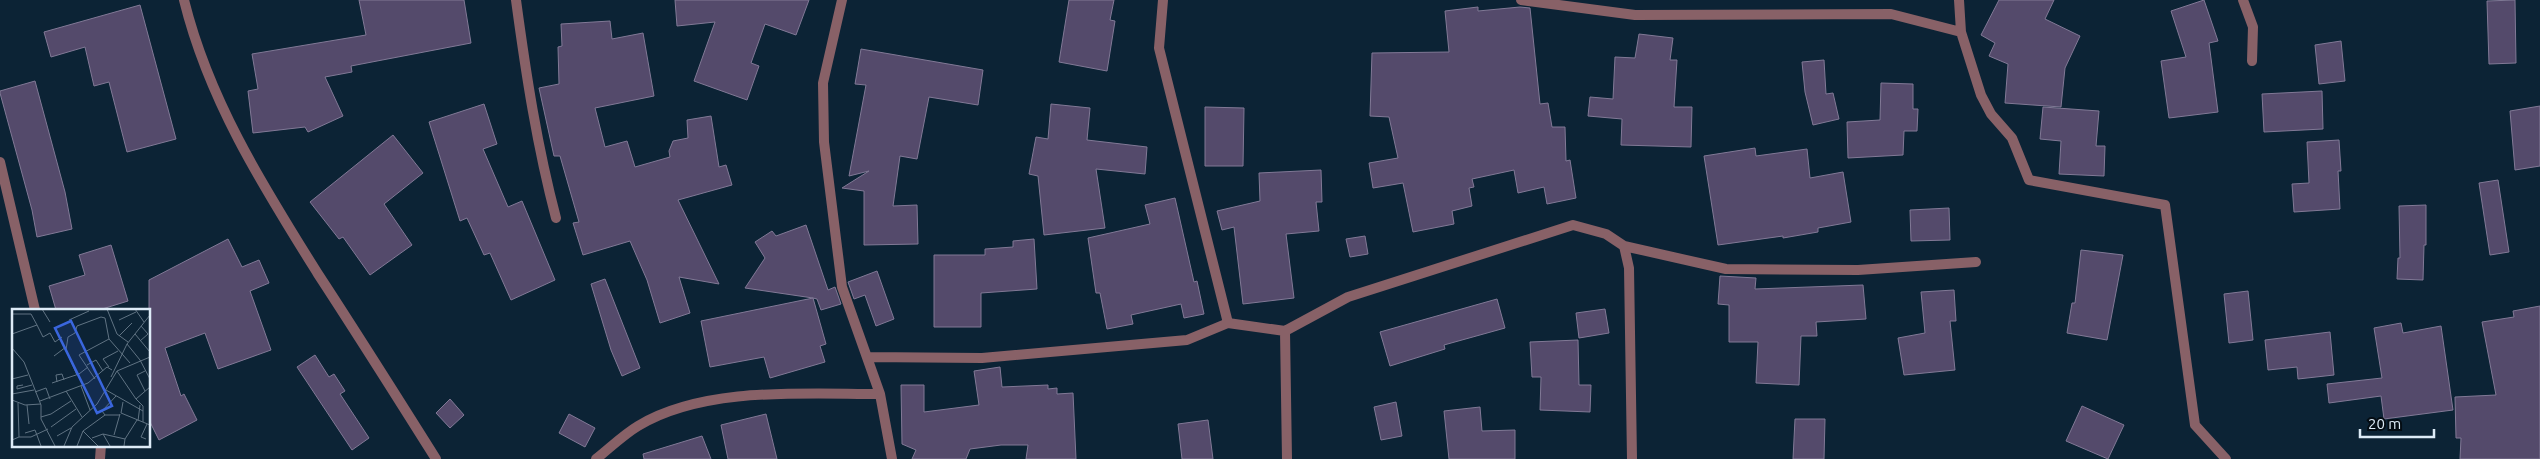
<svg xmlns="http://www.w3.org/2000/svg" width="2540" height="459" viewBox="0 0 2540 459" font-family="Ubuntu,sans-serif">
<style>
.building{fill:#544a6b;stroke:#817996}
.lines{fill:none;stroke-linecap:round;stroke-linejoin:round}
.street{stroke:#886167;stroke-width:10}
.inset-road{fill:none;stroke:#607383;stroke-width:1}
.view{fill:#3a66dd;fill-opacity:0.15;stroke:#3a66dd;stroke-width:2.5}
.inset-edge{fill:none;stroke:#ddebf7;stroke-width:2.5}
</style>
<rect width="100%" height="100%" fill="#0c2335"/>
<path class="building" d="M359 0H464L471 43 351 66 352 72 325 77 343 116 308 132 305 127 253 133 248 91 258 89 252 54 366 35Z
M675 0H809L796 35 765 24 751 63 759 66 747 100 694 81 715 22 677 26Z
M1069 0H1114L1110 20 1115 21 1107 71 1059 62Z
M1999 0H2054L2045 19 2080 36 2065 68 2061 107 2005 103 2008 64 1989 56 1995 43 1981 35Z
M2204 0 2218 41 2209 43 2218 112 2169 118 2161 61 2186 57 2171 11Z
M2515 0 2516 63 2489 64 2487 1Z
M140 5 176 139 127 152 109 82 94 86 85 47 51 57 44 32Z
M1478 7V11L1520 7 1530 8 1540 104 1548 103 1552 127H1565L1566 161 1570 160 1576 198 1547 204 1544 187 1518 193 1514 170 1472 179 1474 187 1469 188 1472 206 1452 211 1454 224 1413 232 1403 183 1373 188 1369 163 1398 158 1389 117 1370 116 1372 53 1449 52 1445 11Z
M610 21 612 39 643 33 654 96 595 108 605 147 627 141 635 167 670 157 669 151 673 141 688 138 687 120 711 116 719 167 726 165 732 185 678 200 719 284 679 277 690 313 660 323 647 280 630 241 583 255 573 223 579 222 560 156H554L539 88 559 84 558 47 562 46 561 24Z
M1639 34 1673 38 1670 60H1677L1674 107H1692L1691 147 1621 145 1622 119 1588 116 1590 97 1613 99 1615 57 1635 58Z
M2341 41 2345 81 2319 84 2315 45Z
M861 49 983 70 978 105 929 97 917 159 900 156 893 206 917 205 918 244 864 245V191L842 188 869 171 849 176 866 85 855 84Z
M1824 60 1826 94 1833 93 1839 119 1813 125 1805 92 1802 62Z
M35 81 65 192 72 229 37 237 32 210 0 93V91Z
M1881 83 1913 84V109H1918L1917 131H1904L1903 155 1848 158 1847 122 1880 120Z
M2322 91 2323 129 2264 132 2262 94Z
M484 104 497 144 483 149 508 207 522 201 555 280 511 300 490 253 484 255 467 218 460 221 429 122Z
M1051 104 1090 108 1087 140 1147 147 1145 174 1096 169 1105 228 1044 235 1038 176 1029 174 1036 137 1048 139Z
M2540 106V166L2515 170 2510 111Z
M1205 107 1244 108 1243 166H1205Z
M2043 107 2099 111 2096 146H2105L2104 176 2059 174 2061 141 2040 139Z
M393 135 423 173 384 204 412 245 370 275 343 237 339 239 310 202Z
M2339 140 2341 171H2338L2340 209 2294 212 2292 184 2309 183 2307 142Z
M1755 148 1756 156 1807 149 1810 178 1843 172 1851 222 1818 228V232L1783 238V236L1718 245 1704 156Z
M1321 170 1322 202H1316L1319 231 1286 234 1294 298 1243 304 1234 227 1222 230 1217 211 1260 201 1259 173Z
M2498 180 2509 252 2490 255 2479 183Z
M1175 198 1194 282 1197 281 1204 314 1184 318 1181 304 1131 315 1133 324 1107 329 1100 293H1096L1088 238 1150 224 1145 205Z
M2426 205V245H2424L2423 280 2397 279 2398 258H2400L2399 206Z
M1949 208 1950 240 1911 241 1910 210Z
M806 225 828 290 835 287 841 304 821 310 817 299 813 298 826 344 820 346 825 362 770 378 764 357 710 367 701 321 813 298 745 288 765 258 755 242 772 231 776 236Z
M1365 236 1368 254 1350 257 1346 239Z
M228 239 242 267 259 260 269 283 250 291 271 350 218 369 205 333 165 348 181 396 184 394 197 420 159 440 149 420V280Z
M1034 239 1037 289 981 293V327H934V255H985V249L1013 247V241Z
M111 245 128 301 99 310H56L49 286 85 275 79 255Z
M2081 250 2123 255 2107 340 2067 333 2072 303H2075Z
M877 271 894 319 876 326 865 295 854 299 848 282Z
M1720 276 1756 278 1755 289 1863 285 1866 319 1816 322 1817 336H1801L1799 385 1756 383 1758 342H1729V305L1718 304Z
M605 279 640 368 622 376 611 350 591 284Z
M1954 290 1956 321H1950L1955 370 1904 375 1898 338 1925 333 1921 292Z
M2248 291 2253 340 2229 343 2224 294Z
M1497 299 1505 328 1444 345 1445 349 1390 366 1380 332Z
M2540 306V459H2460L2461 438H2456L2455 397 2496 395 2482 322 2514 317 2513 311Z
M1605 309 1609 333 1579 338 1576 313Z
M2401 323 2403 333 2441 326 2453 410 2384 419 2381 396 2329 403 2327 384 2382 378 2374 328Z
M2330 332 2334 375 2298 379 2297 367 2268 370 2265 340Z
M1578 340 1579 385H1591L1590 412 1540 410 1541 377H1532L1530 342Z
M315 355 329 377 334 374 345 391 340 394 369 438 352 450 297 367Z
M1000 367 1002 387 1048 385V389L1057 388V394L1073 393 1076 459H1026L1028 445H1001L970 449 966 459H912L916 450 902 444 901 385H924V412L979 405 974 371Z
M450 399 464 415 450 428 436 413Z
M1396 402 1402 436 1381 440 1374 407Z
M2082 406 2124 425 2108 459 2066 441Z
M1480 407 1482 431 1515 430V459H1449L1444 411Z
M569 414 595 428 585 447 559 433Z
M766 414 777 459H728L721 425Z
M1795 419H1825L1824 459H1793Z
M1208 420 1213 459H1182L1178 424Z
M702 436 711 459H644L643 454Z"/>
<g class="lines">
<path class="street" d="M184 0C209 101 263 186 318 274 358 335 397 397 436 459
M516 0C526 74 537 146 556 218
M842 0 823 83 824 142 842 287 880 394 892 459
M1163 0 1159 48 1228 323
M1521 0 1635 15 1891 14 1961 32 1981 95 1991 114 2012 138 2029 180 2165 205 2195 425 2226 459
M1959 0 1961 32
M2243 0 2253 27 2252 61
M0 162 35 310
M1624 246 1726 269 1858 270 1976 262
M1285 331 1287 459
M867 357 982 358 1187 340 1228 323 1285 331 1348 297 1573 225 1606 234 1624 246 1629 268 1632 459
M100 459 101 445
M596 459C610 448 623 435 638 426 704 386 805 394 880 394"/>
</g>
<g transform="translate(12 309)">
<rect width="138" height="138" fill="#0c2335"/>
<path class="inset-road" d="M30 0 38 13M95 0 105 25 116 33M123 0 132 13M0 5H19L25 16M57 11 77 2M107 11 124 3M0 25 25 16 31 28 38 24 43 33 50 28M123 25 138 43M107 27 120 14M128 32 136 25 129 17M115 35 128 51M0 39 12 53 29 96V110L43 137M42 47 54 38M128 51 138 70M75 56 84 51 91 62M97 58 91 50 106 42M105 62 124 90 138 78M65 66 54 41 56 28 63 24 65 17 89 8 93 9 97 30 118 54M99 68 115 35 138 6M0 70 16 66M83 70 67 46 97 30M45 73 44 66 50 65 52 71M40 74 67 65 76 58M11 76 5 77V80L20 76M69 77 78 101M94 81 131 102M54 82 70 108M133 82 125 66 133 62M23 83 34 79 38 90M0 85 22 81M124 90 131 97V113M0 91 13 96 29 95M28 92 76 74 95 58 100 61M111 93 109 104 138 116M15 96 17 115M93 106 90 102 104 87M29 108 39 105 59 92M126 112 128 96M39 118 64 100M71 122 93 106H108M13 124 23 121 29 137M91 125 113 130 112 137M102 126 108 105M45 127 59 119M7 128H19L36 120M80 129 91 125 98 137M113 130 125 111M134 130 129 128 135 115M0 131 7 128 6 94M52 137 60 118 85 95 105 62 138 48M65 137 71 122 86 137"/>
<path class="view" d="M59 12 100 97 85 104 43 19Z"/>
<rect width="138" height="138" class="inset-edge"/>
</g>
<path d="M2360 429v8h74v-8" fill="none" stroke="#ddebf7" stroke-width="2.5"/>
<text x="2368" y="429" font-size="15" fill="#ddebf7" stroke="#040c13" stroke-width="4" paint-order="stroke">20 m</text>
</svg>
